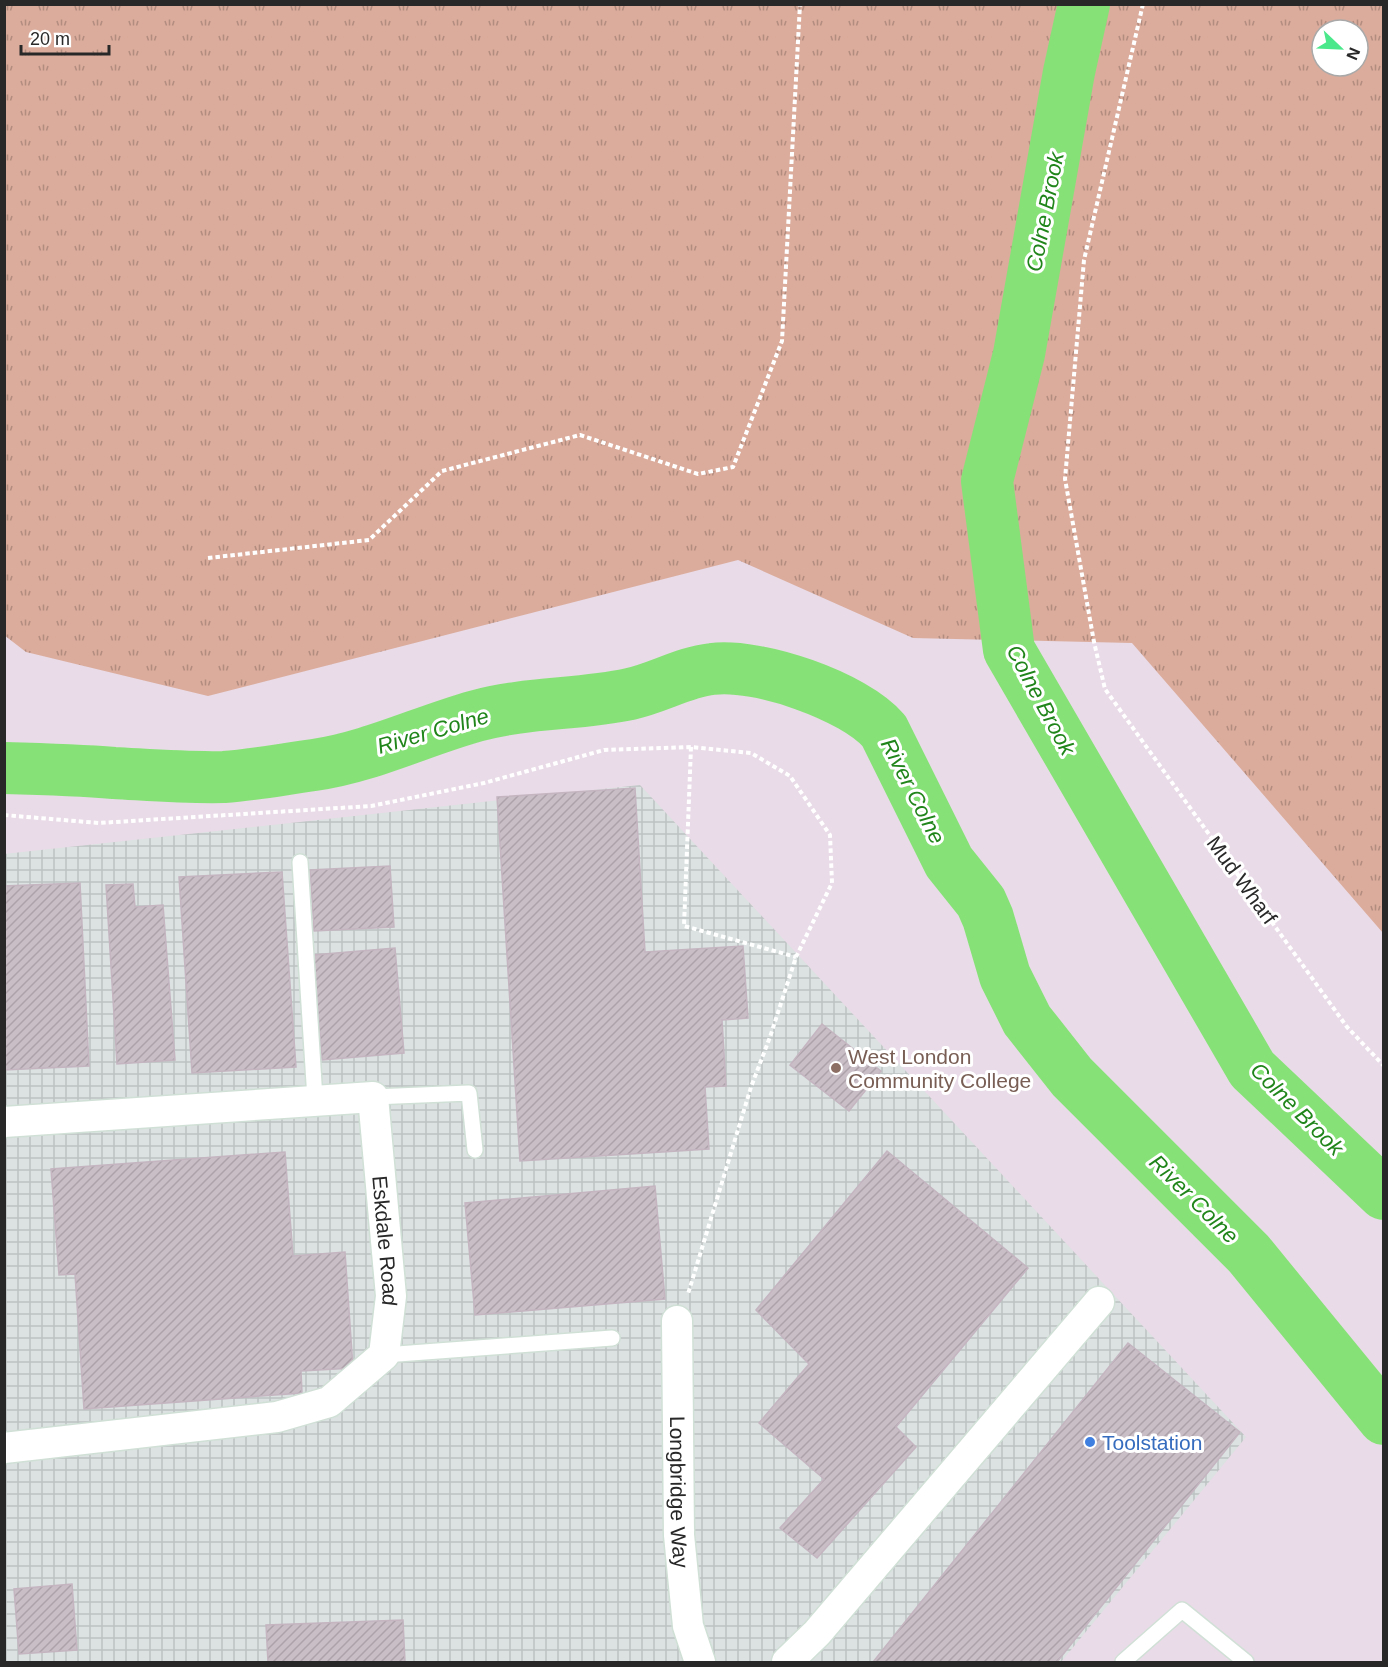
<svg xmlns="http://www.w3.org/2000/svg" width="1388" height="1667" viewBox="0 0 1388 1667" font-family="Arial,sans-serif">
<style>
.industrial{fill:url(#industrial-grid)}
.grass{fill:url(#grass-tufts);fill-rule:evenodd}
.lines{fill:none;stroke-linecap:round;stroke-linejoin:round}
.river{stroke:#86e277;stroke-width:52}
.building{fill:url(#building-hatch);stroke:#c4b5c1;stroke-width:1.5}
.lane-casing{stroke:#d1e0d7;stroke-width:18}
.street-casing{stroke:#d1e0d7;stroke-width:33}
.path{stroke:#fff;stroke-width:4;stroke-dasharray:4.5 3;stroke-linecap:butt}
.lane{stroke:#fff;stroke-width:15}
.street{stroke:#fff;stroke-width:30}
.education-dot{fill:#8d6e63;stroke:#fff;stroke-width:2}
.shop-dot{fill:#3f7fe0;stroke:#fff;stroke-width:2}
.labels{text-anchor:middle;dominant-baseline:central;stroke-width:6;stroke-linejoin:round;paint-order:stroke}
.street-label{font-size:21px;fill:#282828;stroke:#fff}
.education-label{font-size:21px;fill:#785e54;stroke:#fff;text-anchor:start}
.shop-label{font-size:21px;fill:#366cbe;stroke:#fff;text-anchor:start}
.water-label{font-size:22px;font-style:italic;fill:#20851a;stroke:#fff}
</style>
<defs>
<pattern id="industrial-grid" width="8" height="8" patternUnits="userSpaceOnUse" patternTransform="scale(1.5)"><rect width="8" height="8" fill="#dbe2e1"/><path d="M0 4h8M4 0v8" fill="none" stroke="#bcc2c1"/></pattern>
<pattern id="grass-tufts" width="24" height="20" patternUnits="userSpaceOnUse" patternTransform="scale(1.5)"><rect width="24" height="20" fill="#dbac9c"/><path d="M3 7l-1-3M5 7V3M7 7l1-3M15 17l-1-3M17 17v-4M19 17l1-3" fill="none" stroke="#b28c7f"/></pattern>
<pattern id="building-hatch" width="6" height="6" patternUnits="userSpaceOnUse" patternTransform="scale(1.5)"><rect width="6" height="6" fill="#c9bdc6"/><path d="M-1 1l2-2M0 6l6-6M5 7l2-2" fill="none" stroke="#ada2aa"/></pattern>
</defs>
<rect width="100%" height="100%" fill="#e9dbe7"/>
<path class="industrial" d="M640 785 1246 1437 1061 1662H5L4 854Z"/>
<path class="grass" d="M4 5H1383V933L1132 643 913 638 738 560 208 696 26 652 4 635ZM1322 30H1358V66H1322Z"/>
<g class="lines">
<path class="river" d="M1084 4 1069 72 1019 354 987 481 1009 650 1252 1069 1384 1194
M4 768C41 769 78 770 114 773 151 775 187 778 224 777 254 775 284 769 314 765 370 757 422 731 476 716 526 702 579 705 630 694 658 688 684 672 712 669 758 663 854 696 884 731L949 862 981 902 988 918 1005 976 1027 1020 1072 1077 1249 1254 1384 1419"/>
</g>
<path class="building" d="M635 788 645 952 743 946 748 1018 722 1020 726 1086 705 1087 709 1149 520 1161 497 797Z
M390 866 394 927 314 931 310 870Z
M282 872 296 1067 192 1073 179 877Z
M80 883 89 1066 4 1070V886Z
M133 884 135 907 163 905 175 1060 117 1064 106 885Z
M395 948 404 1053 322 1060 313 955Z
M822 1024 881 1071 849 1111 790 1065Z
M887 1151 1028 1268 896 1427 916 1447 817 1558 780 1528 824 1479 759 1423 809 1364 756 1310Z
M285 1152 293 1256 345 1252 353 1368 301 1371 302 1393 84 1409 75 1274 59 1275 51 1169Z
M655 1186 665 1299 475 1315 465 1203Z
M1128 1343 1240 1432 1057 1662H873Z
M72 1584 77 1650 19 1654 14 1589Z
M403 1620 405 1662H268L266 1625Z"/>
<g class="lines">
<g class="lane-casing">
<path id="lane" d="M300 862 315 1099
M373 1097 469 1093 475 1150
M384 1355 612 1338
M1123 1662 1182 1610 1246 1662"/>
</g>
<g class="street-casing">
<g id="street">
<path id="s1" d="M4 1122 373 1097 391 1296 384 1355 329 1402 277 1417 4 1448"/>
<path id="s2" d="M677 1321 679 1535 688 1626 700 1662"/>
<path d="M787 1662 817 1633 1099 1302"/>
</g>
</g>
<path class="path" d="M1143 4 1084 260 1065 479 1094 642 1105 689 1347 1027 1384 1066
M208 558 369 540 442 471 580 435 698 474 733 467 782 341 800 4
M691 747 684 926 796 957
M4 815 99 823 371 806 484 783 604 750 691 747 751 753 790 776 830 835 832 883 796 957 770 1037 751 1087 688 1294"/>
<use href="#lane" class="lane"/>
<use href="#street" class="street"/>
</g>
<circle class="education-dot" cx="836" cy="1068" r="6"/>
<circle class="shop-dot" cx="1090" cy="1442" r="6"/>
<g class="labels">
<g class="street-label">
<text transform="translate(1242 880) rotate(54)">Mud Wharf</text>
<text stroke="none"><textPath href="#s1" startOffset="514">Eskdale Road</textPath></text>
<text stroke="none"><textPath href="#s2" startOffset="171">Longbridge Way</textPath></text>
</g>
<g class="education-label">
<text x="848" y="1056">West London<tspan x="848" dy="24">Community College</tspan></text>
</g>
<g class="shop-label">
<text x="1102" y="1442">Toolstation</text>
</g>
<g class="water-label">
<text transform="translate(1045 212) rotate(-79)">Colne Brook</text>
<text transform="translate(1041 700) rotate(62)">Colne Brook</text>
<text transform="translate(433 731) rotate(-16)">River Colne</text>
<text transform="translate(913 791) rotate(63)">River Colne</text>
<text transform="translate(1297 1109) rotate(45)">Colne Brook</text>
<text transform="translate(1194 1199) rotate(45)">River Colne</text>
</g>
</g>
<rect width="1388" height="1667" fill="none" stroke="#282828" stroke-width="12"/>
<g transform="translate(1340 48) rotate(113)"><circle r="28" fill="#ffffff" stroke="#a9a9a9" stroke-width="1.5"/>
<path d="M0-4.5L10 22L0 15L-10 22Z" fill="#4ae88a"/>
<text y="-9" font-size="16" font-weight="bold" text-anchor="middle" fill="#282828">N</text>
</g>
<path d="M21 45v9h88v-9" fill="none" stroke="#282828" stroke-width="3"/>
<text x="30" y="45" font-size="18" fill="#282828" stroke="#ffffff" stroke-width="4.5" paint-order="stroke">20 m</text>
</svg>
